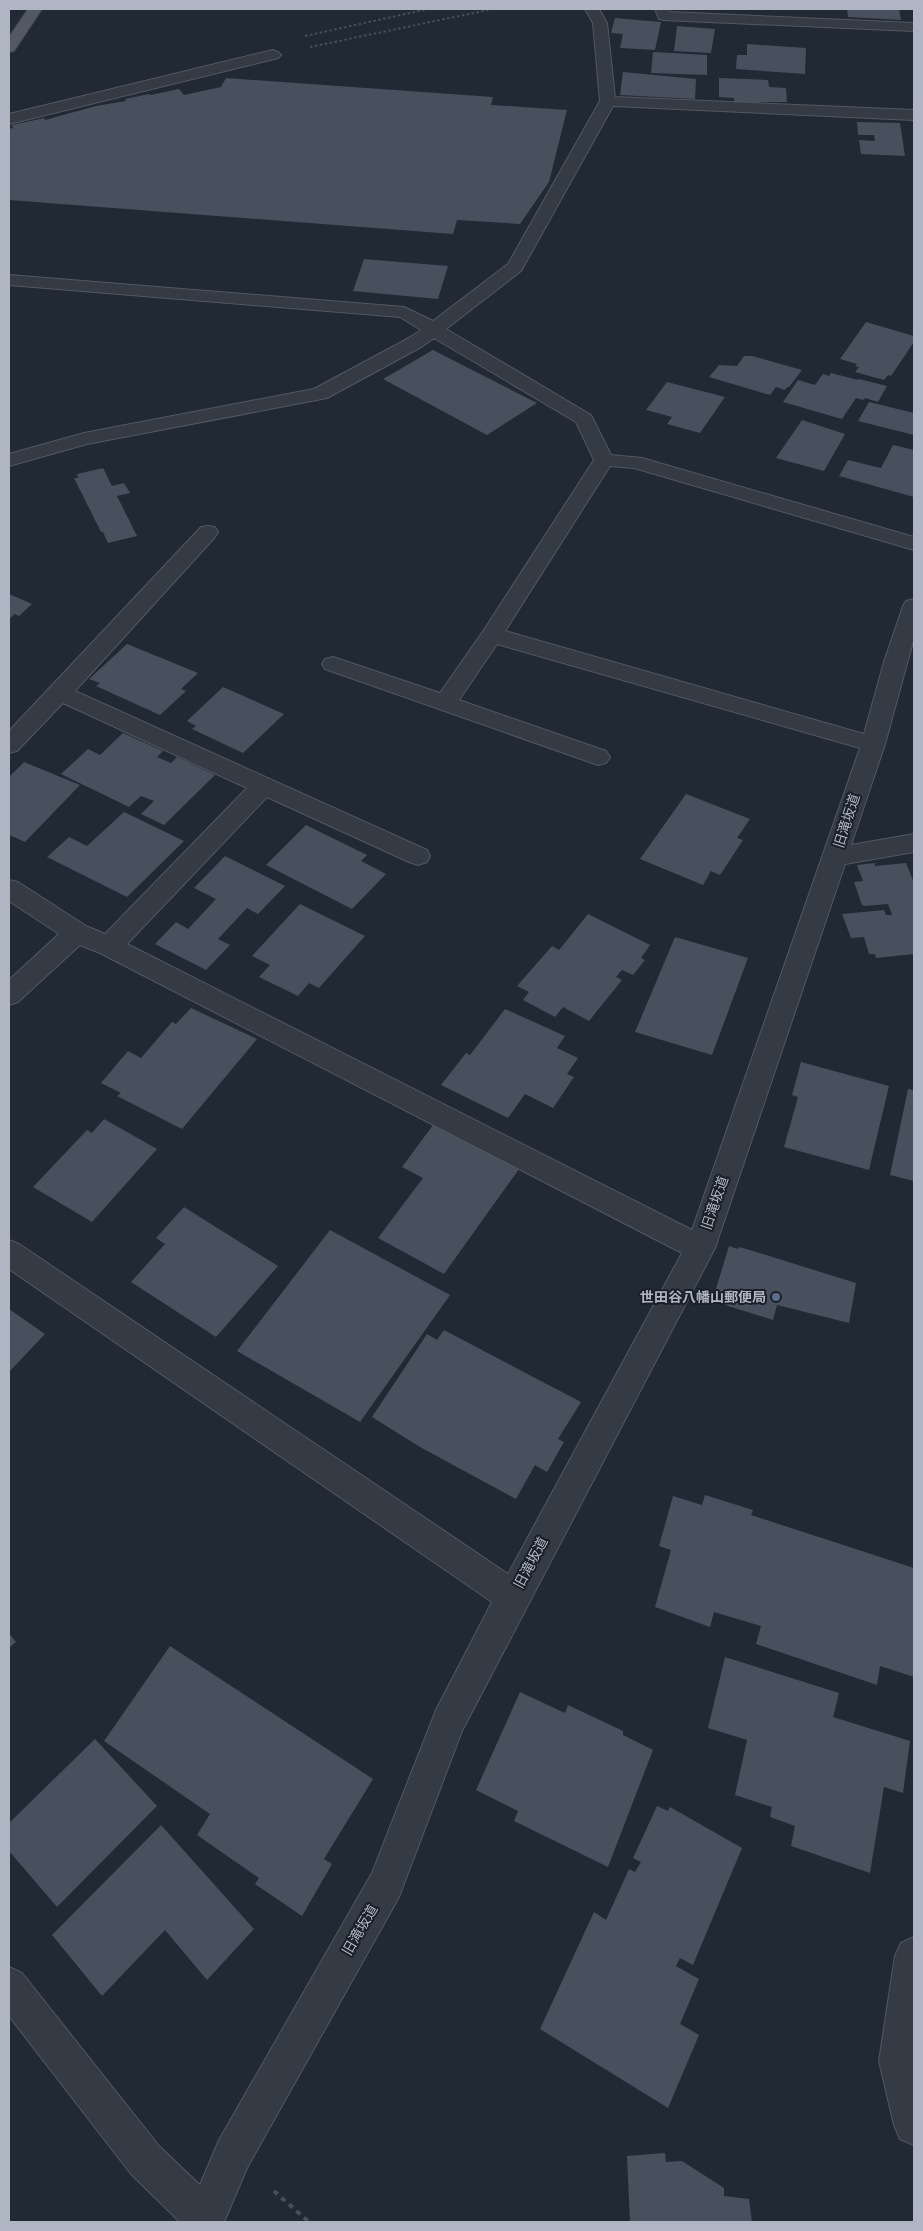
<svg xmlns="http://www.w3.org/2000/svg" width="923" height="2231" viewBox="0 0 923 2231" font-family="'Nunito Sans','Noto Sans JP',sans-serif">
<style>
.building{fill:#48505e}
.lines{fill:none;stroke-linecap:round;stroke-linejoin:round}
.minor-casing{stroke:#525863;stroke-width:2}
.major-casing{stroke:#3e444f;stroke-width:2}
.path-far1{stroke:#435255;stroke-width:2;stroke-dasharray:2.5 2.5;stroke-linecap:butt}
.path{stroke:#435255;stroke-width:4;stroke-dasharray:5 5;stroke-linecap:butt}
.minor{fill:#343b45;fill-rule:evenodd}
.major{fill:#525965;fill-rule:evenodd}
.service-dot{fill:#5c6f8a;stroke:#1a202a;stroke-width:2}
.labels{text-anchor:middle;dominant-baseline:central;stroke-width:4;stroke-linejoin:round;paint-order:stroke}
.street-label{font-size:14px;fill:#afb5c2;stroke:#1a202a}
.poi-label{font-size:14px;font-weight:bold;fill:#afb5c2;stroke:#1a202a;text-anchor:end}
</style>
<rect width="100%" height="100%" fill="#212934"/>
<path class="building" d="M847 9H899L901 20 848 17Z
M615 18 661 22 655 50 620 48 623 34 611 33Z
M677 26 715 29 711 53 674 51Z
M747 44 806 48 805 74 736 69 737 55H747Z
M653 52 707 55V75L651 73Z
M623 72 696 79 695 99 620 95Z
M226 78 493 97 491 105 567 110 549 182 520 224 457 220 453 234 9 200V129L13 128 12 125 44 118 45 120 96 106 126 101 125 99 149 94 151 95 179 89 184 95 221 87Z
M719 78 768 80 769 87 786 88 787 102H734V98L719 97Z
M857 122 900 123 905 156 861 154 859 140 875 141 874 135H858Z
M364 259 448 266 438 299 353 291Z
M866 322 914 336V342L891 376 888 375 884 380 855 372 859 367 855 366 857 364 840 359Z
M433 350 537 403 487 435 383 379Z
M744 356H752L802 370 789 387H787L785 390 776 387 770 395 709 377 719 365 737 366Z
M831 373 858 380 859 379 887 386 878 402 865 398 863 400 856 398 842 419 783 402 798 380 815 385 823 374 829 376Z
M667 382 725 397 700 433 667 424 672 417 646 410Z
M869 402 914 413V435L858 421Z
M802 420 845 434 824 471 776 458Z
M893 445 914 450V497L839 476 848 460 881 468Z
M103 468 112 486 124 483 130 493 117 496 137 536 108 543 103 532H101L74 478H78L77 474Z
M9 594 32 604 19 616 15 614 9 619Z
M127 644 198 673 181 689 186 691 160 715 96 686 100 683 89 679Z
M223 687 284 714 243 753 192 729 196 726 187 721Z
M123 733 163 751 157 757 171 763 177 757 215 775 164 825 141 814 154 801 141 796 129 807 61 774 88 749 100 755Z
M24 762 80 785 25 842 9 835V777Z
M686 794 750 819 737 838 743 840 720 875 711 871 703 885 640 859Z
M124 812 184 841 127 897 47 857 69 837 87 846Z
M306 825 367 855 361 861 386 874 352 909 266 865Z
M225 856 285 886 258 914 247 908 218 939 230 945 206 970 155 944 176 922 188 929 216 899 194 888Z
M875 863V866L906 863 914 883V954L876 958 875 954H869L864 937 851 938 842 914 884 910 886 915H892L888 904 865 906 862 905 854 882 863 881 857 865Z
M300 904 365 936 319 988 309 983 298 996 259 977 270 965 252 956Z
M588 914 650 945 641 958 645 960 633 975 622 970 616 977 622 980 589 1021 563 1007 555 1017 523 1000 529 992 517 986 552 946 559 950Z
M675 937 748 958 712 1055 635 1032Z
M191 1008 257 1039 182 1129 117 1096 121 1093 101 1083 128 1051 141 1058 172 1022 176 1024Z
M505 1009 565 1036 557 1048 578 1058 567 1074 574 1077 553 1108 525 1094 508 1118 441 1085 466 1053 470 1055Z
M801 1062 889 1086 869 1170 784 1147 798 1097 792 1095Z
M908 1089 914 1090V1181L890 1175Z
M104 1119 157 1149 92 1222 33 1187 87 1130 92 1133Z
M433 1125 519 1169 444 1274 378 1238 423 1178 402 1167Z
M184 1207 278 1266 216 1337 131 1282 165 1244 156 1238Z
M330 1230 450 1295 360 1422 237 1351Z
M729 1246 738 1249 740 1247 856 1283 849 1323 777 1305 773 1320 722 1304 724 1298 714 1295Z
M9 1309 45 1334 9 1372Z
M444 1330 581 1402 558 1439 564 1442 547 1472 535 1465 516 1499 420 1447 372 1417 427 1334 437 1340Z
M705 1495 753 1510 751 1515 914 1568V1677L880 1666 877 1685 756 1644 761 1626 714 1612 710 1627 655 1607 671 1550 659 1546 673 1496 702 1505Z
M9 1633 16 1642 9 1648Z
M170 1646 373 1779 324 1859 332 1864 302 1916 255 1884 259 1878 197 1835 210 1814 104 1741Z
M725 1657 839 1693 833 1717 910 1741 903 1793 884 1787 870 1873 791 1846 795 1826 770 1817 772 1807 735 1795 747 1740 708 1728Z
M520 1692 565 1713 568 1705 623 1731V1735L653 1750 608 1867 514 1821 518 1811 476 1790Z
M95 1739 157 1806 57 1907 9 1851V1823Z
M657 1806 668 1811 670 1807 742 1848 693 1965 680 1958 676 1966 699 1979 680 2024 699 2035 668 2108 540 2029 594 1912 606 1920 629 1869 635 1872 641 1862 633 1858Z
M161 1825 254 1929 207 1980 165 1930 102 1996 52 1935Z
M665 2153 666 2162 682 2161 724 2188V2196L749 2199 752 2222H630L627 2156Z"/>
<g class="lines">
<g class="minor-casing">
<path id="minor" d="M585 9H599L607 23 615 97 914 110V120L613 106 521 271 446 329 591 415 611 455 642 458 914 537V550L634 468 610 466 505 631 864 734 884 662 903 606 906 601 914 599V638L885 744 851 845 914 834V852L845 864 715 1248 462 1731 399 1897 247 2168 224 2222H180L131 2174 9 2016V1967L22 1973 159 2146 200 2185 219 2140 372 1873 436 1710 492 1602 9 1269V1240L19 1244 508 1574 682 1253 100 953 80 945 18 1002 9 1005V980L59 934 9 901V880L18 882 86 926 105 934 247 788 63 703 17 751 9 753V731L201 527 208 526 215 527 218 532 215 537 75 691 427 850 430 856 427 862 418 865 409 862 267 797 127 944 692 1230 860 748 497 644 459 700 606 751 610 757 606 763 598 765 325 669 322 664 325 659 333 657 440 693 484 630 594 460 576 422 434 338 423 346 327 398 87 444 9 466V454L84 433 314 389 409 338 421 330 400 317 9 285V275L404 307 433 321 508 264 600 101 593 23Z
M655 9H669L670 12 914 23V31L664 20 659 19Z
M273 50 278 52 281 55 278 58 9 124V114Z
M914 1937V2145L900 2139 894 2125 879 2061 895 1956 901 1943Z"/>
</g>
<g class="major-casing">
<path id="major" d="M28 9H42L14 51 9 52V37Z"/>
</g>
<path class="path-far1" d="M305 36 428 9
M310 47 493 9"/>
<path class="path" d="M274 2191 309 2222"/>
<use href="#minor" class="minor"/>
<use href="#major" class="major"/>
</g>
<circle class="service-dot" cx="776" cy="1297" r="5"/>
<g class="labels">
<g class="street-label">
<text transform="translate(847 821) rotate(-72)">旧滝坂道</text>
<text transform="translate(715 1203) rotate(-71)">旧滝坂道</text>
<text transform="translate(531 1563) rotate(-62)">旧滝坂道</text>
<text transform="translate(360 1930) rotate(-60)">旧滝坂道</text>
</g>
<g class="poi-label">
<text x="766" y="1297">世田谷八幡山郵便局</text>
</g>
</g>
<rect width="923" height="2231" fill="none" stroke="#afb5c2" stroke-width="20"/>
</svg>
